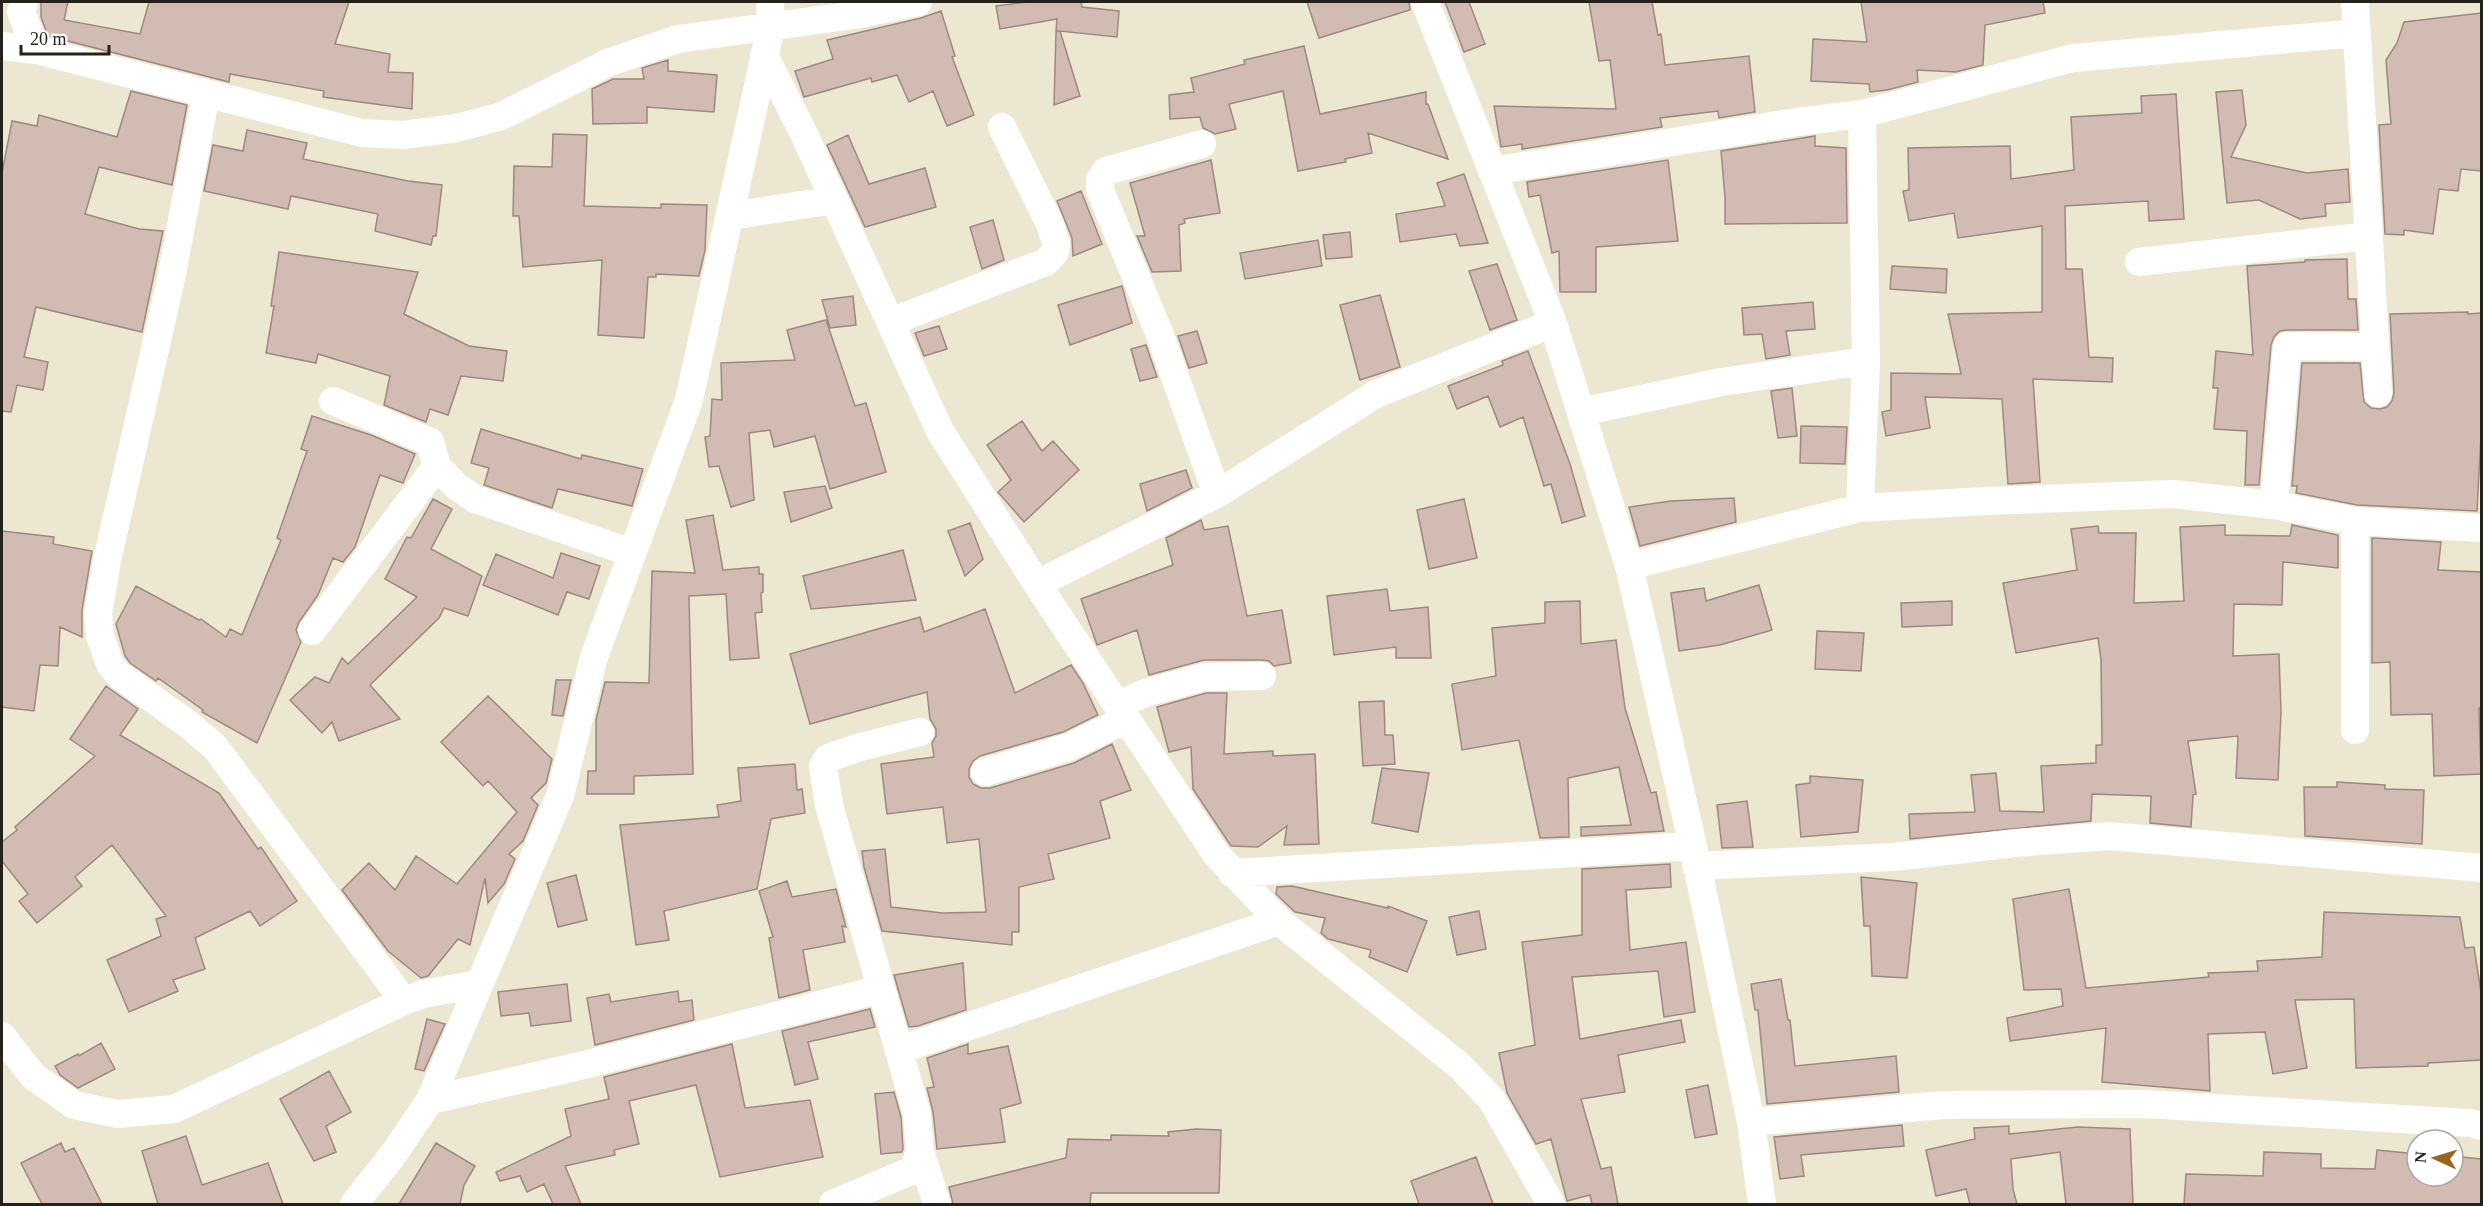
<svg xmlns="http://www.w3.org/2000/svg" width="2483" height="1206" viewBox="0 0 2483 1206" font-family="Georgia,serif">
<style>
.building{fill:#d2bbb2;stroke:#9e887f;stroke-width:1.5}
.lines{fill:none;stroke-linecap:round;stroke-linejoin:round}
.street{stroke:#fff;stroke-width:28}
</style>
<rect width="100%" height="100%" fill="#ece7d1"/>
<path class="building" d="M41 2H68L64 20 140 34 149 2H349L335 44 390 54 388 72 413 73 412 109 323 97 324 91 230 74 229 82 48 36 41 17Z
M1027 2H1081L1082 7 1119 11 1117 37 1060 31 1080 96 1054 105 1056 32 1059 31H1056L1057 19 1000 29 996 6Z
M1307 2H1409L1410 10 1319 38Z
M1445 2H1469L1485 44 1464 52Z
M1589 2H1652L1658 35 1661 34 1665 65 1749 56 1755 112 1719 118 1718 111 1660 118 1662 127 1522 149V144L1501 147 1494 106 1616 109 1610 60 1599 61Z
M1861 2H2043L2045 13 1985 25 1983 65 1956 72 1917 70 1918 82 1887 90 1870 92 1869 84 1811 81 1813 39 1867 42Z
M941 11 955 56 952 57 974 115 947 126 933 91 909 102 897 75 872 82 871 78 804 97 795 71 833 59 827 40 921 18Z
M2481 13V171L2461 169 2458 191 2439 189 2433 234 2404 230V235L2385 234 2379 125 2391 124 2386 60 2397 43 2404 22Z
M1304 46 1320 114 1426 92V104H1428L1448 159 1368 133 1372 153 1345 159 1346 162 1298 171 1283 91 1229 104 1236 129 1215 134 1203 128 1200 117 1170 119 1169 95 1194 92 1191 78 1245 64 1244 60Z
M668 60V71L717 75 714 112 647 107V123L593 124 592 89 613 79H644L642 68Z
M2242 90 2246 125 2231 157 2307 173 2348 169 2350 202 2325 204 2326 216 2300 219 2259 200 2227 203 2216 92Z
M131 91 187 105 172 185 99 167 85 214 139 229 163 231 142 332 36 307 24 357 48 362 43 390 17 385 11 412 2 411V173L12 121 37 126 39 115 117 137Z
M2176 94 2184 219 2149 221 2148 201 2065 206 2066 269H2082L2089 357 2113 358 2112 382 2033 379 2040 482 2008 484 2002 399 1925 397 1930 428 1886 436 1882 412 1891 410V373L1961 374 1948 314 2042 312V226L1958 238 1954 213 1909 221 1903 191 1909 190 1908 148 2010 146 2011 179 2074 170 2071 117 2142 113 2141 96Z
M247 130 307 143 303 159 408 181 442 185 436 236H433L431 245 375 231 378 214 291 196 288 209 204 191 213 145 243 151Z
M553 134 587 135 584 206 661 208V204L707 205 705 250 699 276 656 274V277H648L644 338 598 335 602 260 523 267 519 216H513L514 166 552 167Z
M848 135 869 184 925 168 936 207 865 227 827 145Z
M1815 136V146L1846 148 1847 223 1725 224V197L1721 151Z
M1211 160 1220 213 1184 219 1185 223 1179 225 1181 271 1152 272 1137 236H1145L1130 183Z
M1668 160 1678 241 1596 247V292H1560L1559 251 1552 253 1540 195 1529 197 1527 182Z
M1464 174 1488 243 1460 246 1456 234 1400 242 1396 214 1445 206 1437 183Z
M1081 191 1102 244 1073 256 1072 238 1057 201Z
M993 220 1004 260 982 269 970 227Z
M1350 232 1352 257 1326 259 1323 235Z
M1318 240 1322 266 1245 279 1240 253Z
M279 252 418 272 404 314 469 346 507 351 503 381 461 376 448 415 430 409 426 422 384 405 390 376 318 354 316 363 266 353 274 306H271Z
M2347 259 2348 299H2356L2358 330H2287L2280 331 2274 337 2271 345 2259 485H2245L2247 431 2214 429 2218 388H2213L2216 351 2253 355 2247 266 2305 262V260Z
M1497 264 1517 320 1490 330 1469 271Z
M1892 266 1947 269 1946 293 1890 289Z
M1122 286 1132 323 1070 345 1058 305Z
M1380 295 1400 367 1360 380 1340 305Z
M853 296 856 325 830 328 822 300Z
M1813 302 1815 329 1786 331 1790 355 1766 359 1762 334 1744 335 1742 308Z
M2468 312V314L2481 313V435L2477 511 2357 505 2296 493 2297 486H2292L2302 363H2360L2364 402 2371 408 2380 409 2387 407 2392 401 2394 393 2390 314Z
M826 320 855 406 866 403 886 472 830 489 815 436 774 447 770 430 749 433 754 500 731 507 719 466 709 467 705 437 710 436 712 399 722 400 721 363 795 360 787 330Z
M939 326 947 349 924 356 915 333Z
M1197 331 1207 363 1189 368 1178 336Z
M1146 345 1157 377 1140 381 1131 349Z
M1528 351 1570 464 1585 516 1562 523 1551 484 1544 486 1523 417 1500 427 1488 396 1457 409 1448 386 1503 365 1502 361Z
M1792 388 1797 436 1778 438 1771 391Z
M312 416 371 435 415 454 403 483 380 475 355 547 343 562 333 558 318 595 299 622 296 630 301 642 257 743 202 712 203 710 158 678 156 681 130 663 125 656 116 624 136 586 199 620 201 619 226 637 230 629 242 635 281 540 277 538 307 451 301 449Z
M1022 421 1042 451 1053 441 1079 470 1024 522 998 492 1011 480 987 445Z
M1801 426 1847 427 1845 464 1800 463Z
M481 429 581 459 582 455 643 469 632 506 558 489 552 508 484 485 489 468 471 463Z
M1186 470 1192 488 1147 511 1140 484Z
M825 486 832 508 791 522 784 492Z
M1734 498 1736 522 1640 546 1629 507 1671 501Z
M433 499 452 509 431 549 482 576 468 616 444 608 439 618 370 685 400 719 339 741 332 722 322 733 290 700 315 677 329 683 342 658 348 664 417 597 385 579 407 537 411 538Z
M1464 499 1477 558 1429 569 1417 510Z
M713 515 723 570 759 567V574H763V592L761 593 762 612 755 613 759 658 730 660 726 594 689 596 693 774 634 776V794H587L588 771H596V720L605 682 649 683 652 571 695 573 686 520Z
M1201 520 1204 530 1228 526 1247 616 1282 610 1291 663 1274 666 1269 661 1262 660H1204L1149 675 1137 630 1097 645 1081 599 1173 565 1166 538Z
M970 523 983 559 965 576 948 531Z
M2225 525V535L2290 536 2292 525 2338 535V568L2283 562 2282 605 2234 604 2233 656 2279 654 2281 712 2278 780 2236 778 2238 736 2188 741 2196 794 2193 795 2191 827 2150 823 2151 796 2092 794 2091 821 1910 839 1909 814 1975 812 1971 775 1996 773 2000 811 2044 812 2041 766 2096 763V745H2102L2101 660 2098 638 2016 653 2003 583 2077 570 2071 529 2098 526 2099 533H2136L2134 603 2184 601 2180 527Z
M2 531 54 537 53 544 92 551 82 610V637L60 627 58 666 40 665 34 711 2 707Z
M2372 538 2441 542 2438 570 2481 572V708H2479L2481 774 2434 776 2432 714 2391 715 2390 662 2372 663Z
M903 550 916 600 811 609 803 576Z
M561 553 600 566 589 599 567 592 558 615 483 585 496 554 553 578Z
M1759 585 1772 630 1720 645 1679 651 1671 593 1704 588 1706 601Z
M1387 589 1390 611 1428 607 1431 658H1396V647L1334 655 1327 596Z
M1580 601 1581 644 1616 640 1625 708 1651 793 1656 792 1664 831 1581 836V827L1631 825 1619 767 1568 778 1569 837 1540 838 1519 740 1462 750 1452 684 1496 676 1492 628 1545 623V602Z
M1952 601V625L1902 627 1901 603Z
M985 609 1015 693 1071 665 1083 683 1098 715 1063 732 980 756 973 761 969 769V777L973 784 981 788H990L1074 763 1112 744 1131 790 1100 801 1110 838 1048 854 1054 879 1019 887V932H1012V945L882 931 864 867 862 851 885 849 891 907 943 913 986 912 979 839 947 843 943 807 887 814 881 764 934 757 932 743 936 736V729L930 719 927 692 810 724 790 654 920 617 924 632Z
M1817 631 1864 633 1861 671 1815 669Z
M556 680H571L563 716 552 715Z
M106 686 138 709 120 735 219 793 258 849 261 847 297 901 260 926 250 911 195 938 205 969 173 980 178 991 129 1012 107 960 161 936 156 919 166 916 112 845 75 877 82 886 37 923 19 901 28 894 2 861V842L17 830 15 827 95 756 70 739Z
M1206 693H1227L1224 754 1273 751V756L1315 754 1319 844 1284 845 1287 826 1258 847 1231 846 1193 789 1191 747 1169 752 1157 707Z
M488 696 552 759 546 783 531 798 538 805 523 841 509 854 515 859 504 884 488 903 485 878 470 945 458 939 428 976 421 978 388 951 342 890 369 863 395 890 416 856 457 884 517 812 488 781 483 786 441 742Z
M1384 701 1385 735H1393L1395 764 1363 766 1359 702Z
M795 764 797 790 802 789 805 813 771 819 757 889 664 911 669 940 636 945 620 825 719 817 717 805 741 801 738 768Z
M1382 768 1429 773 1418 832 1372 823Z
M1810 776 1863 780 1858 832 1801 837 1796 785 1810 783Z
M2337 782 2385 785V789L2424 790 2422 844 2305 836 2304 787H2337Z
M1747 801 1753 847 1722 848 1717 805Z
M1670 864 1671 887 1626 890 1630 950 1686 942 1695 1012 1664 1017 1658 971 1572 977 1580 1039 1681 1020 1685 1042 1618 1055 1625 1092 1581 1099 1601 1169 1611 1167 1618 1204H1592L1590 1195 1567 1201 1551 1139 1536 1144 1507 1093 1499 1053 1535 1045 1522 942 1582 935V869Z
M576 875 587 920 558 927 547 883Z
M1861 877 1917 883 1907 978 1872 976 1870 926H1864Z
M787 881 792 897 836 889 846 927 842 926 845 942 803 950 810 990 779 998 769 938 773 937 759 891Z
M1292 886 1388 908V906L1427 921 1407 972 1369 957 1371 950 1328 939 1321 933 1325 918 1295 912 1276 894 1277 887Z
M2069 889 2086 988 2209 977 2208 973 2258 971 2257 961 2322 957 2324 912 2460 917 2465 948 2474 947 2481 992V1060L2428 1063V1066L2356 1068 2354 999 2295 1000 2307 1068 2273 1074 2265 1032 2208 1034 2210 1091 2102 1082 2106 1028 2010 1041 2007 1018 2063 1006 2061 989 2024 990 2013 899Z
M1479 911 1486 949 1457 955 1449 917Z
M963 963 966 1010 918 1026 909 1027 894 975Z
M1781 979 1788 1020H1790L1795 1066 1896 1056 1899 1092 1767 1104 1758 1010H1755L1751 984Z
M567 984 571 1021 531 1026 529 1013 501 1016 498 992Z
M678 991 679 1002 692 1000 694 1020 595 1045 587 998 609 994 611 1002Z
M870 1009 875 1027 808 1042 818 1079 795 1085 782 1031Z
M427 1019 445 1024 424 1071 415 1069Z
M101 1043 115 1069 78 1088 60 1075 55 1066 78 1054 79 1056Z
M732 1044 745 1108 810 1100 823 1157 720 1177 696 1085 629 1101 639 1144 614 1150 615 1155 565 1166 581 1204H553L544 1184 527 1192 520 1176 500 1181 496 1172 571 1136 565 1109 609 1099 604 1077Z
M968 1044V1054L1008 1046 1021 1103 1000 1109 1005 1142 937 1149 933 1112 927 1088 934 1087 927 1058Z
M329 1071 351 1112 326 1126 336 1152 314 1161 280 1099Z
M1708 1085 1717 1134 1695 1138 1686 1090Z
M894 1092 901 1117 903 1149 902 1152 881 1154 875 1094Z
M1902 1125 1904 1146 1801 1155 1804 1176 1780 1179 1774 1137Z
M2009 1126V1134L2078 1127 2130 1129 2133 1204H2066L2060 1152 2011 1159 2013 1189 2017 1204H1970L1966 1189 1936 1196 1926 1150 1975 1139 1974 1128Z
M1196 1129 1221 1130 1219 1193H1091L1090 1204H953L949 1187 1066 1158 1068 1139 1111 1140V1135L1169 1136 1168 1132Z
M186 1136 202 1185 268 1163 283 1204H158L142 1151Z
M61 1143 65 1152 74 1148 102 1204H42L21 1163Z
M436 1143 475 1166 464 1185 460 1204H399Z
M2377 1150 2417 1154V1176H2453V1156L2481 1159V1204H2184L2186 1174 2263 1176 2264 1152 2321 1154V1168L2375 1169Z
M1476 1157 1493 1204H1419L1411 1181Z"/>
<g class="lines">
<path class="street" d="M24 2 21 12 36 50
M1425 2 1553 323 1629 566 1693 846 1751 1122 1762 1204
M2355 2 2378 393
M2 46 36 50 362 133 403 135 457 128 502 116 610 62 678 39 855 15 918 2
M764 55 804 134 940 431 1037 584 1216 854 1279 921 1461 1067 1492 1100 1551 1204
M206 94 171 279 107 561 98 613 100 636 110 664 119 675 188 724 215 747 404 1001
M1202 144 1106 171 1100 180V190L1160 335 1217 494
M1492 171 1797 122 1862 114 2073 58 2357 33
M731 216 834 200
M2139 262 2368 236
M890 322 1046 262 1055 252 1056 243 1050 224 1002 127
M333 401 430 442 437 466 456 486 475 499 632 553
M1581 412 1721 382 1866 361
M2274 505 2287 346 2375 347
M1860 508 1866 361 1862 114
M1629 566 1860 508 1985 501 2173 494 2274 505 2355 521 2482 528
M1037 584 1217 494 1376 394 1553 323
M312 631 437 466
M1118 705 1145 693 1204 677 1262 676
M2355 730V521
M985 772 1069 747 1127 719
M1696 866 1894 857 2016 843 2109 836 2482 868
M1232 873 1693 846
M2 1036 33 1076 74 1105 118 1114 174 1109 404 1001 423 994 479 984
M899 1050 1279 921
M430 1100 576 1067 881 989
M1751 1122 1943 1105 2145 1104 2470 1123 2482 1126
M920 1151 937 1204
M354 1204 393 1155 430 1100 560 796 594 657 689 400 771 27 770 2
M833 1204 913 1170 920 1151 917 1114 829 805 823 766 828 758 857 748 920 732"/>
</g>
<rect width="2483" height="1206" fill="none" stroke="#24221a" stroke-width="6"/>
<g transform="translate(2435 1158) rotate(274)"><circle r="28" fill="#ffffff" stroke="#a7a7a3" stroke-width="1.5"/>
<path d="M0-4.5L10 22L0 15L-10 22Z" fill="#9a641c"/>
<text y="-9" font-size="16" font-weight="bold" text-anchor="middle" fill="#24221a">N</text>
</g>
<path d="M21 45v9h88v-9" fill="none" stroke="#24221a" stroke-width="3"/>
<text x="30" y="45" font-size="18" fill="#24221a" stroke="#ffffff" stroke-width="4.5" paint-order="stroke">20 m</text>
</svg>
